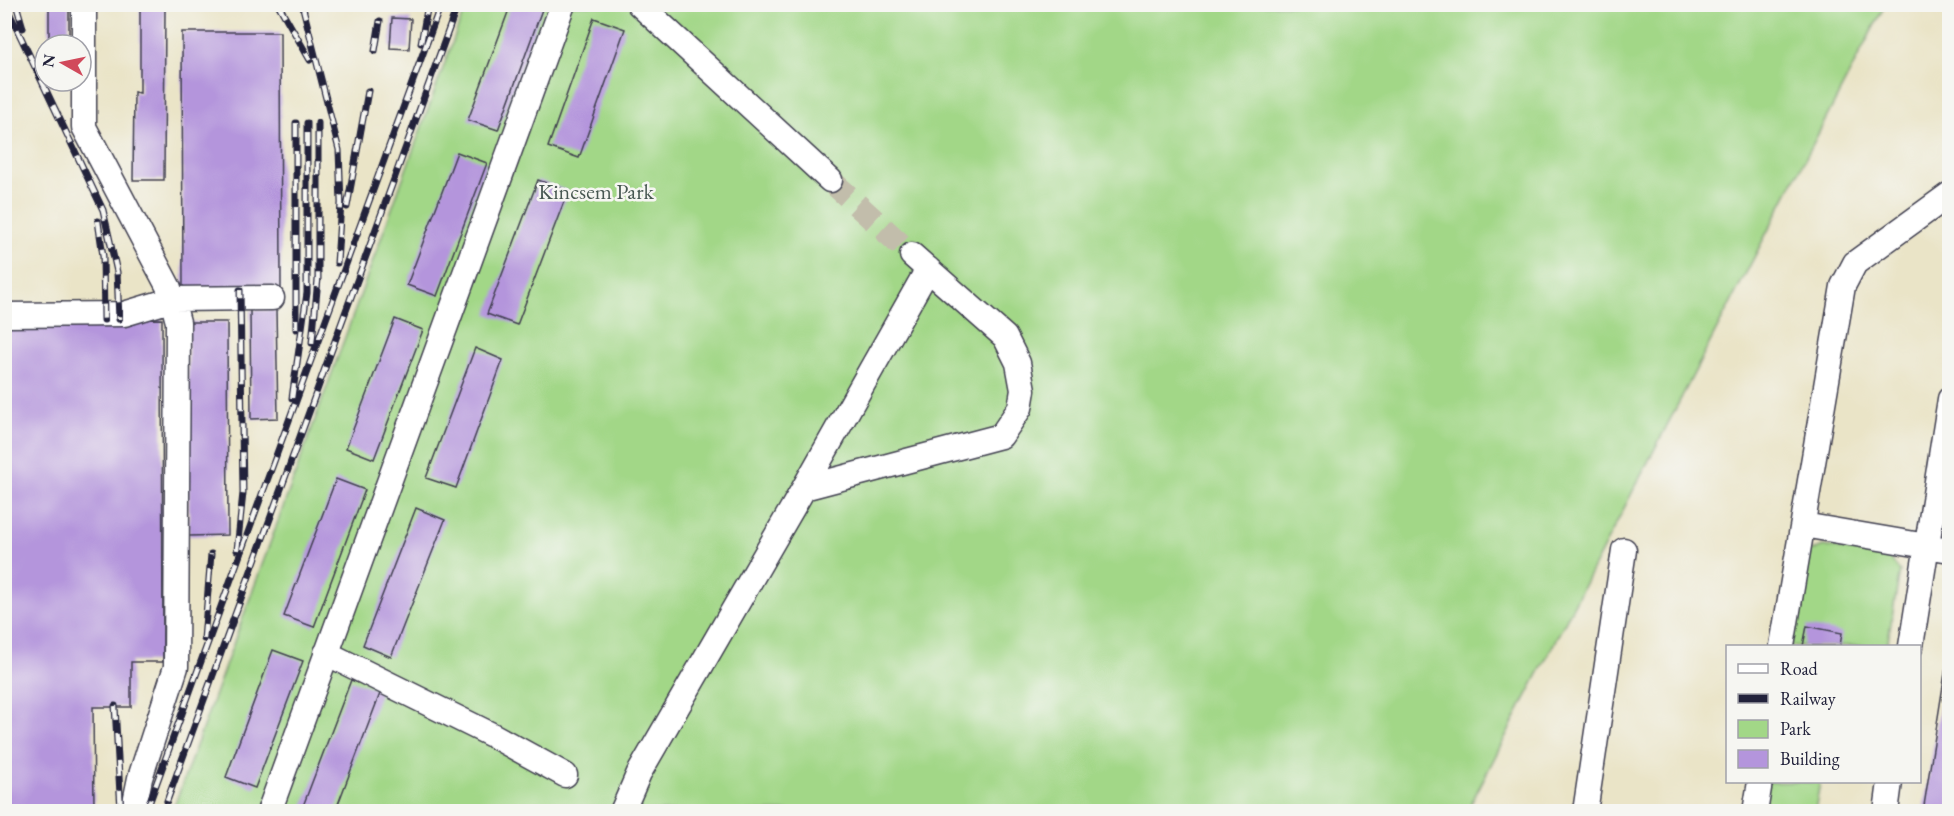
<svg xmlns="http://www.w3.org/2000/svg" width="1954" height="816" viewBox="0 0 1954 816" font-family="'EB Garamond',serif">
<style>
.green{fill:#a2d787;stroke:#627c61;stroke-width:1.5}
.building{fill:#b495dc}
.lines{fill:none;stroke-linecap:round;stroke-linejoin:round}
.minor-tunnel{stroke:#c2bdab;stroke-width:24;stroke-dasharray:24 12;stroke-linecap:butt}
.minor-casing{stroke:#403f50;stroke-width:27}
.minor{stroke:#fff;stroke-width:24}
.rail-casing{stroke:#22223b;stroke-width:7}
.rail{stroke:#f6f6f2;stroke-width:4.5;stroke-dasharray:14;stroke-linecap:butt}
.labels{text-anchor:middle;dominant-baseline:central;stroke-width:5;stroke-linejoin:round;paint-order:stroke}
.park-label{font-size:22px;fill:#485852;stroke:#f6f6f2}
</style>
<rect width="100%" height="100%" fill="#f6f6f2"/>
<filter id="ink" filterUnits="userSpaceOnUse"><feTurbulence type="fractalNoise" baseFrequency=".0167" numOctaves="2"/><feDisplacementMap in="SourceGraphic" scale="12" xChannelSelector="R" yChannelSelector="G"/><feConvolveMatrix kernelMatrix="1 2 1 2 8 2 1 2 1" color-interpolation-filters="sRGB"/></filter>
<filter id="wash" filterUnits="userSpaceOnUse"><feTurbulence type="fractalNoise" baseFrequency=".008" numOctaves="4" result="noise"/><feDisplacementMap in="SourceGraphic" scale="24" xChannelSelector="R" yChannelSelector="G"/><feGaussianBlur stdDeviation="1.35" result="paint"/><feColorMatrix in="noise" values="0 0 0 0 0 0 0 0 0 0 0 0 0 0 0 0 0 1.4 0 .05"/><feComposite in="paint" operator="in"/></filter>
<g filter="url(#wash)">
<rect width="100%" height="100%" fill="#eae4c7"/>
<path class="green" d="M466 5H1885L1467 811 172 812Z
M1823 546 1887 556 1900 571 1887 646H1790L1809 552Z
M1768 782H1820L1815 811 1764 812Z"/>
<g id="blocks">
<path class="building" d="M49 4H69V45H49Z
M140 4H165L164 180H133L134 92 140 93Z
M385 4H414V9L385 10Z
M511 4H544L498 130 468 120Z
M392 18 411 19 409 49 390 48Z
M594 18 625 29 579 158 548 147Z
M182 32H280L281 289 183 290Z
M49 81H69V85H49Z
M457 152 487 163 437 296 407 285Z
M538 180 568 191 517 325 487 314Z
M250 310H276L278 418 251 419Z
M162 319 163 662H131V707H93L94 812H4V320Z
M395 319 423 330 374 459 346 448Z
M188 322H227L228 535 189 536Z
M475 348 503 360 456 488 426 478Z
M336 479 365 490 314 627 284 616Z
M416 508 445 520 391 657 363 645Z
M1807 626 1842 633 1840 646H1803Z
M273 650 303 661 255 788 226 777Z
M1948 654 1950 812H1923Z
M351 680 381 691 335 812H317L303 806Z"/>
</g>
</g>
<g filter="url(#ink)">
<use href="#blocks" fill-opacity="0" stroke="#403f50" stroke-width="1.5"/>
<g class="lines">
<path class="minor-tunnel" d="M830 180 912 255"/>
<g class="minor-casing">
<path id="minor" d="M84 4V127L169 288 178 322 176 667 140 778 133 812
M639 4 830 180
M4 315 124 314 174 299 272 298
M804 488 928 269
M1803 525 1950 550
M1782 646 1843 286 1855 263 1950 194
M1911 646 1950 399
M326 653 494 736 565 775
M269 812 563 4
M622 812 639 773 804 488 1001 436 1020 408 1023 390 1018 363 1005 337 912 255
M1585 812 1624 550
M1755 812 1760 782
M1886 812 1890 782"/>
</g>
<use href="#minor" class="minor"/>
<g class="rail-casing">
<path id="rail" d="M5 4 103 210 117 272 119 319
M16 4 23 28
M278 4 310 60
M302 4 339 150 341 203 337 263
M421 43 428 4
M375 51 380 21
M296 123V329
M347 207 368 91
M98 221 103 256 104 320
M312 343 318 279V123
M292 398 307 293V123
M237 550 243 493 240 290
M204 639 211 554
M115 706 121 812
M167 801 458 4
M146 812 441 4"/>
</g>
<use href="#rail" class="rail"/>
</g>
</g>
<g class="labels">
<g class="park-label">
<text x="596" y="191">Kincsem Park</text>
</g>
</g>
<rect width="1954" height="816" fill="none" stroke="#f6f6f2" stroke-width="24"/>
<rect x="1726" y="645" width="195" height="138" fill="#f6f6f2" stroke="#a1a1a9" stroke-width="1.5"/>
<rect x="1738" y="664" width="30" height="9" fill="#ffffff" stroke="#a1a1a9" stroke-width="1.5"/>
<text x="1780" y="675" font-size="18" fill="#22223b">Road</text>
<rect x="1738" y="694" width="30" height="9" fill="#22223b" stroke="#a1a1a9" stroke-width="1.5"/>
<text x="1780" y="705" font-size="18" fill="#22223b">Railway</text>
<rect x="1738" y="720" width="30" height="18" fill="#a2d787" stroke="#a1a1a9" stroke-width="1.5"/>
<text x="1780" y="735" font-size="18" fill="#22223b">Park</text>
<rect x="1738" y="750" width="30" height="18" fill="#b495dc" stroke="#a1a1a9" stroke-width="1.5"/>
<text x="1780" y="765" font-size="18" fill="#22223b">Building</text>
<g transform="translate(63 63) rotate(279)"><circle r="28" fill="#f6f6f2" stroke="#a1a1a9" stroke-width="1.5"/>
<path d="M0-4.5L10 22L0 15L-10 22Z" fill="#d1495b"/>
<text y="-9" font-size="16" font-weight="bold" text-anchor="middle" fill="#22223b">N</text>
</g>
</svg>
